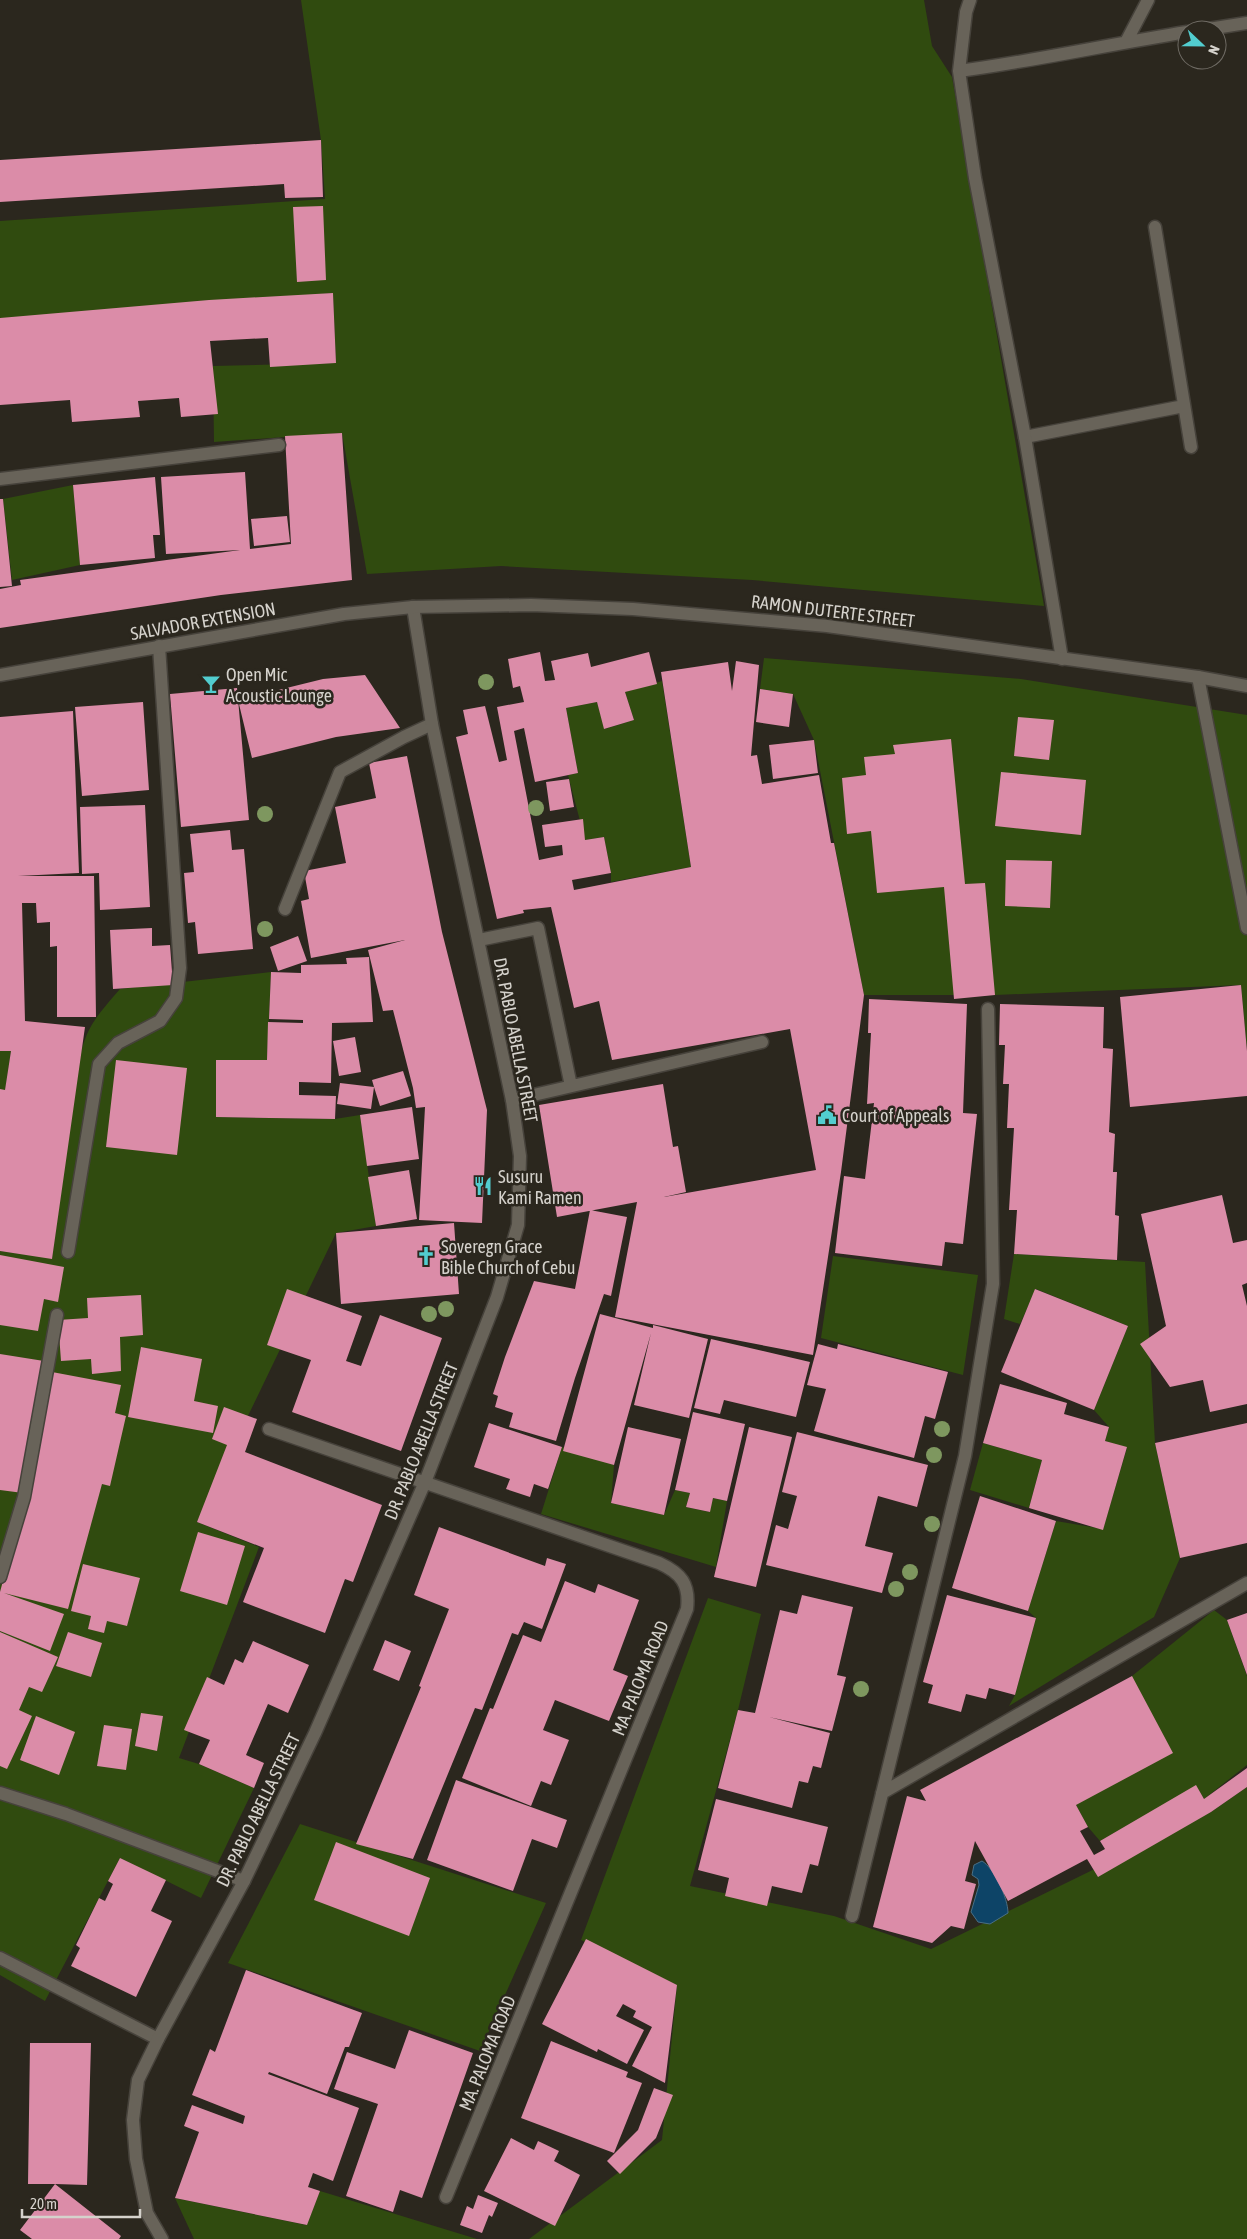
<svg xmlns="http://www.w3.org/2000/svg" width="1247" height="2239" viewBox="0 0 1247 2239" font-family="'Asap Condensed',sans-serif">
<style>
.green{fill:#304b0f}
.water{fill:#0d4467;stroke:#496f85}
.building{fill:#db8ca8}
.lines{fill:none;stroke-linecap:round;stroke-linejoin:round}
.service-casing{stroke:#46423b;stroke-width:15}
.minor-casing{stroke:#46423b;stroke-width:15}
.tertiary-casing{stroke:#46423b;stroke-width:15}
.secondary-casing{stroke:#46423b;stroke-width:15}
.service{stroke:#686359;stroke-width:12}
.minor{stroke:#686359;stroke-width:12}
.tertiary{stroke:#686359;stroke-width:12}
.secondary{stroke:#686359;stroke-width:12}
.tree{fill:#7e975f}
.labels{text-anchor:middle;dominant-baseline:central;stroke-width:5;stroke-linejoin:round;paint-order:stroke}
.street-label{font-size:18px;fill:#d5d2cc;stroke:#2b271e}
.poi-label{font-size:18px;fill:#d5d2cc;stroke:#2b271e;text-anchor:start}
</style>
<rect width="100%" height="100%" fill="#2b271e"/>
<path class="green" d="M301 0H924L932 46 952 77 1044 606 752 580 501 566 367 574 342 433 214 442 213 366 336 363 333 293 0 323V221L325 199 321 140Z
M73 485 80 565 12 580 3 499Z
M764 658 1021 679 1247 715V1051L1241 985 995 995H864L814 740 793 694 760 689Z
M662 681 691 867 611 882V873L604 837 585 840 568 775 578 773 566 708 597 702 605 729 634 720 625 692Z
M271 972 267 1060 216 1117 335 1119 360 1115 376 1226 336 1233 197 1522 259 1547 179 1758 199 1764 254 1788 201 1898 120 1858 45 2001 0 1975V1251L52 1258 79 1060C87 1025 97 1016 120 989Z
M0 1051H11L0 1125Z
M1014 1254 1145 1262 1155 1443 1180 1558 1154 1617 1009 1706 1015 1695 1036 1618 1028 1611 1056 1521 1103 1529 1127 1448 1105 1441 1109 1427 1094 1410 1128 1326 1036 1289 1020 1324 1004 1319Z
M833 1256 978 1275 963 1375 821 1338Z
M983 1443 1042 1460 1029 1508 970 1490Z
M562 1447 614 1465 611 1503 664 1515 675 1490 690 1493 686 1507 709 1512 713 1498 727 1501 716 1567 541 1514Z
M708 1598 761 1614 738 1710 690 1886 834 1916 931 1949 1211 1812 1247 1787V2239H529L662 2140 677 1985 581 1940Z
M1214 1610 1227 1620 1247 1676V1765L1204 1799 1196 1786 1100 1841 1088 1827 1076 1805 1132 1676Z
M300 1824 546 1903 480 2051 228 1963Z
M320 2191 477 2239H194L175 2198 306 2225Z"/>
<path class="water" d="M982 1861C994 1868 1008 1898 1008 1913L990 1924 978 1922 971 1912 979 1885 978 1879 972 1875 974 1865Z"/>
<path class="building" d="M321 140 323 197 285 198 284 184 0 202V160Z
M323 206 326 280 297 282 293 207Z
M333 293 336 363 270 367 268 338 210 341 218 414 181 417 179 398 138 401 140 417 72 422 70 400 0 405V318L209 300Z
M342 433 352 580 221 595 0 628V589L21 585 20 580 240 550 166 554 161 477 245 472 250 549 291 544 285 436Z
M155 477 160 535H153L155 558 80 565 73 485Z
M0 499H3L12 586 0 587Z
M287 516 290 542 254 546 251 519Z
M540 652 545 681 555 680 551 661 588 653 591 667 649 652 657 684 625 692 634 720 604 729 597 702 566 708 578 773 535 782 524 728 514 731 539 860 563 855 562 845 545 847 542 825 583 819 585 840 604 837 611 873 572 880 574 890 691 867 661 672 728 662 732 691 736 661 759 665 751 756 757 755 762 784 819 775 831 843H834L864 995 841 1172 813 1355 615 1317 637 1202 557 1217 539 1105 663 1084 673 1147 678 1146 686 1192 664 1197 816 1170 790 1029 612 1060 599 1001 574 1008 551 907 523 910 524 913 497 919 456 737 468 734 463 710 485 706 499 762 507 760 497 707 524 702 520 686 513 688 508 659Z
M365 675 400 728 336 737 252 758 238 700 323 679Z
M237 688 249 820 181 827 170 694Z
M760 689 793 694 789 727 756 722Z
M143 702 149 790 82 796 75 707Z
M73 711 79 873 18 876H94L96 1017H57V946L50 947V922L37 923 36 903H22L25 1021 85 1027 52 1259 0 1251V1089L5 1090 11 1051H0V717Z
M1018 717 1054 720 1049 760 1014 756Z
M951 739 965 884 985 883 995 995 954 999 944 887 877 893 871 831 847 834 842 778 866 775 864 757 895 754 893 745Z
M814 740 818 773 773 779 769 745Z
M407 756 442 932 487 1110 482 1223 419 1220 425 1107 416 1108 413 1088 393 1010 383 1011 368 950 405 940 311 958 301 901 309 899 304 871 346 863 335 807 376 798 369 763Z
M1001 772 1086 780 1081 835 995 826Z
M569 779 574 807 550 811 546 782Z
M145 805 150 907 100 910 99 873 82 874 80 807Z
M230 830 232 850 244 849 253 949 198 954 195 922 188 923 184 873 194 872 190 834Z
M1006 860 1052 861 1050 908 1005 906Z
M152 928V946L170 945 173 985 113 989 110 930Z
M298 936 307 961 278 971 270 947Z
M369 957 373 1022 332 1023 331 1083 299 1082V1095L336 1096 335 1119 216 1117V1060H267L268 1022 303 1023V1020L269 1019 271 972 301 973V965L347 964 346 958Z
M1241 985 1247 1051V1096L1130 1107 1120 997Z
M869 999 967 1004 963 1113 977 1114 963 1244 945 1242 942 1266 835 1253 844 1176 865 1179 874 1103 867 1104 871 1033H868Z
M1000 1004 1104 1007 1103 1048 1113 1049 1109 1132 1115 1134 1113 1172H1117L1115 1215 1119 1216 1117 1260 1014 1254 1017 1210H1009L1014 1128H1007L1009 1084H1003L1005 1045H999Z
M355 1037 361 1072 339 1076 333 1041Z
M116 1060 187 1068 177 1155 106 1147Z
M403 1071 411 1096 380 1106 374 1087 371 1109 337 1104 340 1083 374 1087 372 1080Z
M412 1107 419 1159 367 1166 360 1115Z
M409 1170 417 1219 376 1226 368 1177Z
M1222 1195 1233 1243 1247 1240V1283L1242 1285 1247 1306V1404L1210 1412 1203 1380 1170 1387 1140 1344 1166 1326 1141 1214Z
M590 1210 627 1217 611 1296 604 1294 575 1378 556 1441 509 1427 513 1413 495 1407 498 1396 493 1394 505 1357 534 1281 575 1289Z
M454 1223 459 1294 341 1304 336 1233Z
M0 1255 64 1267 58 1302 44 1299 38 1331 0 1325Z
M287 1289 362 1316 346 1361 361 1366 380 1315 442 1338 401 1451 292 1412 311 1360 267 1345Z
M1035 1289 1128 1326 1094 1410 1001 1372Z
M141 1295 143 1335 120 1337 121 1371 92 1374 91 1359 61 1361 58 1320 88 1318 87 1298Z
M600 1314 653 1328V1325L708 1339 689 1418 634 1405 651 1333 614 1465 563 1451Z
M711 1339 810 1362 796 1417 724 1400 720 1414 694 1408Z
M818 1344 837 1349 838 1344 948 1372 935 1419 925 1416 914 1458 814 1431 826 1389 807 1385Z
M141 1347 202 1359 194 1401 218 1406 213 1433 128 1417Z
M0 1354 44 1361 23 1493 0 1490Z
M52 1372 121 1385 115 1413 126 1416 110 1486 102 1484 68 1609 4 1593 64 1614 50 1651 0 1631V1592L14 1540Z
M1000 1384 1067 1403 1064 1414 1109 1427 1105 1441 1127 1447 1103 1530 1029 1508 1042 1460 983 1443Z
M224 1407 257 1419 245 1452 382 1505 353 1582 345 1579 325 1633 243 1602 264 1548 197 1522 227 1445 212 1439Z
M693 1412 745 1424 727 1501 713 1498 710 1512 686 1507 690 1493 675 1490Z
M489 1423 562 1447 548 1489 534 1484 530 1497 506 1489 510 1479 474 1467Z
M1247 1423V1543L1180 1558 1155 1443Z
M628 1427 681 1439 664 1515 611 1503Z
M749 1427 792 1437 756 1587 714 1577Z
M797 1432 928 1465 917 1507 878 1496 865 1546 893 1553 882 1593 766 1565 776 1525 788 1529 797 1496 782 1492Z
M980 1496 1056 1521 1028 1611 952 1588Z
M439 1527 545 1566 547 1558 566 1564 542 1629 524 1622 518 1635 512 1633 482 1710 475 1708 413 1859 356 1844 421 1687 419 1686 449 1609 414 1595Z
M198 1532 245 1546 227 1605 180 1591Z
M83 1564 140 1578 127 1626 107 1621 104 1633 88 1629 91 1616 71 1611Z
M565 1581 595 1593 598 1584 639 1600 613 1670 628 1676 609 1721 555 1700 543 1730 569 1740 551 1785 541 1781 531 1806 462 1778 490 1708 493 1709 523 1635 541 1642Z
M802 1595 853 1607 837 1675 846 1677 832 1731 769 1717 830 1733 821 1768 813 1766 808 1783 799 1781 792 1808 718 1788 738 1710 755 1713 780 1610 797 1614Z
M947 1595 1036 1618 1015 1695 989 1688 986 1699 966 1694 961 1712 928 1703 933 1685 923 1682Z
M1247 1613V1675L1227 1620Z
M0 1632 58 1657 42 1692 29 1687 19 1710 32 1716 7 1769 0 1766Z
M68 1632 102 1643 91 1677 56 1666Z
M385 1640 411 1651 399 1681 373 1670Z
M253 1641 309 1665 288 1713 268 1704 246 1755 264 1763 254 1788 199 1764 210 1740 184 1730 207 1677 224 1685 235 1659 243 1663Z
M1132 1676 1173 1753 1076 1805 1088 1827 1080 1831 1094 1855 1105 1849 1100 1841 1196 1785 1204 1799 1247 1768V1787L1211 1812 1098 1877 1087 1859 1008 1901 975 1841 965 1881 976 1884 964 1929 951 1926 932 1943 873 1927 907 1796 926 1801 920 1790Z
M141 1713 163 1716 157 1751 135 1746Z
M36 1716 75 1732 59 1775 20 1760Z
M104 1725 132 1729 126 1770 97 1766Z
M456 1780 567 1820 557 1848 532 1839 513 1891 427 1860Z
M716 1799 828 1827 818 1866 810 1864 802 1893 772 1886 767 1906 725 1896 729 1878 698 1870Z
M336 1842 430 1878 409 1936 314 1900Z
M120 1858 166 1880 151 1911 172 1921 136 1997 71 1966 80 1948 76 1945 99 1898 105 1901 113 1884 108 1881Z
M586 1939 677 1985 665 2083 632 2066 652 2027 633 2017 636 2011 623 2004 616 2016 644 2030 627 2064 598 2049 597 2052 542 2024Z
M246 1970 362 2013 349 2047H345L327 2094 269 2072 268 2074 359 2108 333 2181 313 2173 308 2187 320 2191 307 2225 175 2198 199 2132 184 2126 192 2105 243 2124 245 2116 192 2095 210 2049 215 2052Z
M409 2030 473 2053 422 2198 400 2190 393 2212 346 2196 378 2104 334 2089 347 2052 395 2069Z
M551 2041 628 2072 626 2077 642 2083 614 2153 521 2118Z
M30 2043H91L87 2185 55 2184 121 2236 119 2239H32L20 2230 55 2184H28Z
M654 2088 673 2095 656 2138 620 2174 607 2161 638 2130Z
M511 2138 534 2150 538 2141 559 2151 554 2161 580 2175 555 2226 484 2191Z
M478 2195 498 2203 492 2217 489 2215 482 2233 460 2225 467 2206 473 2209Z"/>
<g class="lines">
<g class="service-casing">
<path id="service" d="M1155 227 1191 447
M1025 437 1184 406
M285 909 340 772 404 737 432 724
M479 940 538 928 571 1086
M512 1100 762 1042
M0 1577 24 1497 57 1315
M0 1793 66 1814 244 1881"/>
</g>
<g class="minor-casing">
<path id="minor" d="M970 0 966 12 959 71 975 178 1025 437 1062 659
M1202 30 1247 23
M1126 42 1148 0
M959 71C1035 61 1111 44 1187 32
M0 479 279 445
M1198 677 1247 928
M68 1252 99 1064 118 1043 160 1021 176 998 180 968 159 646
M269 1429 659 1563C681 1573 690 1584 687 1609L446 2197
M882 1793 1247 1583
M852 1916 965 1456 993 1284 988 1009
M0 1958 158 2039"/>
</g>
<g class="tertiary-casing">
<path id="tertiary" d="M162 2239 147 2213 136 2159 133 2120 138 2080 158 2039 244 1881 315 1733 425 1482 497 1297 518 1225 520 1156 512 1100 432 724 413 607"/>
</g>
<g class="secondary-casing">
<path id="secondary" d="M0 675 344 614 413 607 531 605 633 609 827 626 1198 677 1247 686"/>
</g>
<use href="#service" class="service"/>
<use href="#minor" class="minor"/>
<use href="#tertiary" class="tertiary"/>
<use href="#secondary" class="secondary"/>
</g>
<g class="tree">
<circle cx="486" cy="682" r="8"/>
<circle cx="536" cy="808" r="8"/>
<circle cx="265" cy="814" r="8"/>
<circle cx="265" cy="929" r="8"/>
<circle cx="446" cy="1309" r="8"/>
<circle cx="429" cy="1314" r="8"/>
<circle cx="942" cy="1429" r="8"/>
<circle cx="934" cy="1455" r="8"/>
<circle cx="932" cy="1524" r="8"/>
<circle cx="910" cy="1572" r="8"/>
<circle cx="896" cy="1589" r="8"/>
<circle cx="861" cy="1689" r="8"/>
</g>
<defs>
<g id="bar-bare" transform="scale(1.5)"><path d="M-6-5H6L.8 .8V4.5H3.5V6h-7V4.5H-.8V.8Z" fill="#52cdcf" stroke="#2b271e" stroke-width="2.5" paint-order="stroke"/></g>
<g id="civic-bare" transform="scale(1.5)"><path d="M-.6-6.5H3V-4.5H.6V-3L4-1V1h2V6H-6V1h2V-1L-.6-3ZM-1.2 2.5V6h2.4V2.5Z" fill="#52cdcf" stroke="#2b271e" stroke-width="2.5" paint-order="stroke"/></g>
<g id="restaurant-bare" transform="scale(1.5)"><path d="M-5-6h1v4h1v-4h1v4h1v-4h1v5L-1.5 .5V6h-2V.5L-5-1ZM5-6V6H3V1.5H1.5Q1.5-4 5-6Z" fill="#52cdcf" stroke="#2b271e" stroke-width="2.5" paint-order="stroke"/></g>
<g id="church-bare" transform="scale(1.5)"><path d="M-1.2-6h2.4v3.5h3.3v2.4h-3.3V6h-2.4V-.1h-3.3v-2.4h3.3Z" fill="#52cdcf" stroke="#2b271e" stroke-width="2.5" paint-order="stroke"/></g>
</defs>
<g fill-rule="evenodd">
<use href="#bar-bare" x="211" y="684"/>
<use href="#civic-bare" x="827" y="1115"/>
<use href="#restaurant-bare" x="483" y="1186"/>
<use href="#church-bare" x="426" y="1256"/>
</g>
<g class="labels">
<g class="street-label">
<text transform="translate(833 611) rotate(7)">RAMON DUTERTE STREET</text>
<text transform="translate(203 621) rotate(-10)">SALVADOR EXTENSION</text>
<text transform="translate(516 1040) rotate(79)">DR. PABLO ABELLA STREET</text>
<text transform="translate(421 1441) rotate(-68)">DR. PABLO ABELLA STREET</text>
<text transform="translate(640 1678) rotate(-68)">MA. PALOMA ROAD</text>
<text transform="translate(258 1810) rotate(-64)">DR. PABLO ABELLA STREET</text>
<text transform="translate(487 2053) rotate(-68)">MA. PALOMA ROAD</text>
</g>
<g class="poi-label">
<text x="226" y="674">Open Mic<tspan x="226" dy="21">Acoustic Lounge</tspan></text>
<text x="842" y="1115">Court of Appeals</text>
<text x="498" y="1176">Susuru<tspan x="498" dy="21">Kami Ramen</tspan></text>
<text x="441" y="1246">Soveregn Grace<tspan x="441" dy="21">Bible Church of Cebu</tspan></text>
</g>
</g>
<g transform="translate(1202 45) rotate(112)"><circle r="24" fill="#2b271e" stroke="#6f6b64"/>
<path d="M0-4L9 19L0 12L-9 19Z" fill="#52cdcf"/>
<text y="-8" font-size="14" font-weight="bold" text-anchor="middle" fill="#d5d2cc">N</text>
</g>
<path d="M22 2209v8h118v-8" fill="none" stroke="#d5d2cc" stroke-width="2.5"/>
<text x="30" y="2209" font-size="15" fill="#d5d2cc" stroke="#2b271e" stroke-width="4" paint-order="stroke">20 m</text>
</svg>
